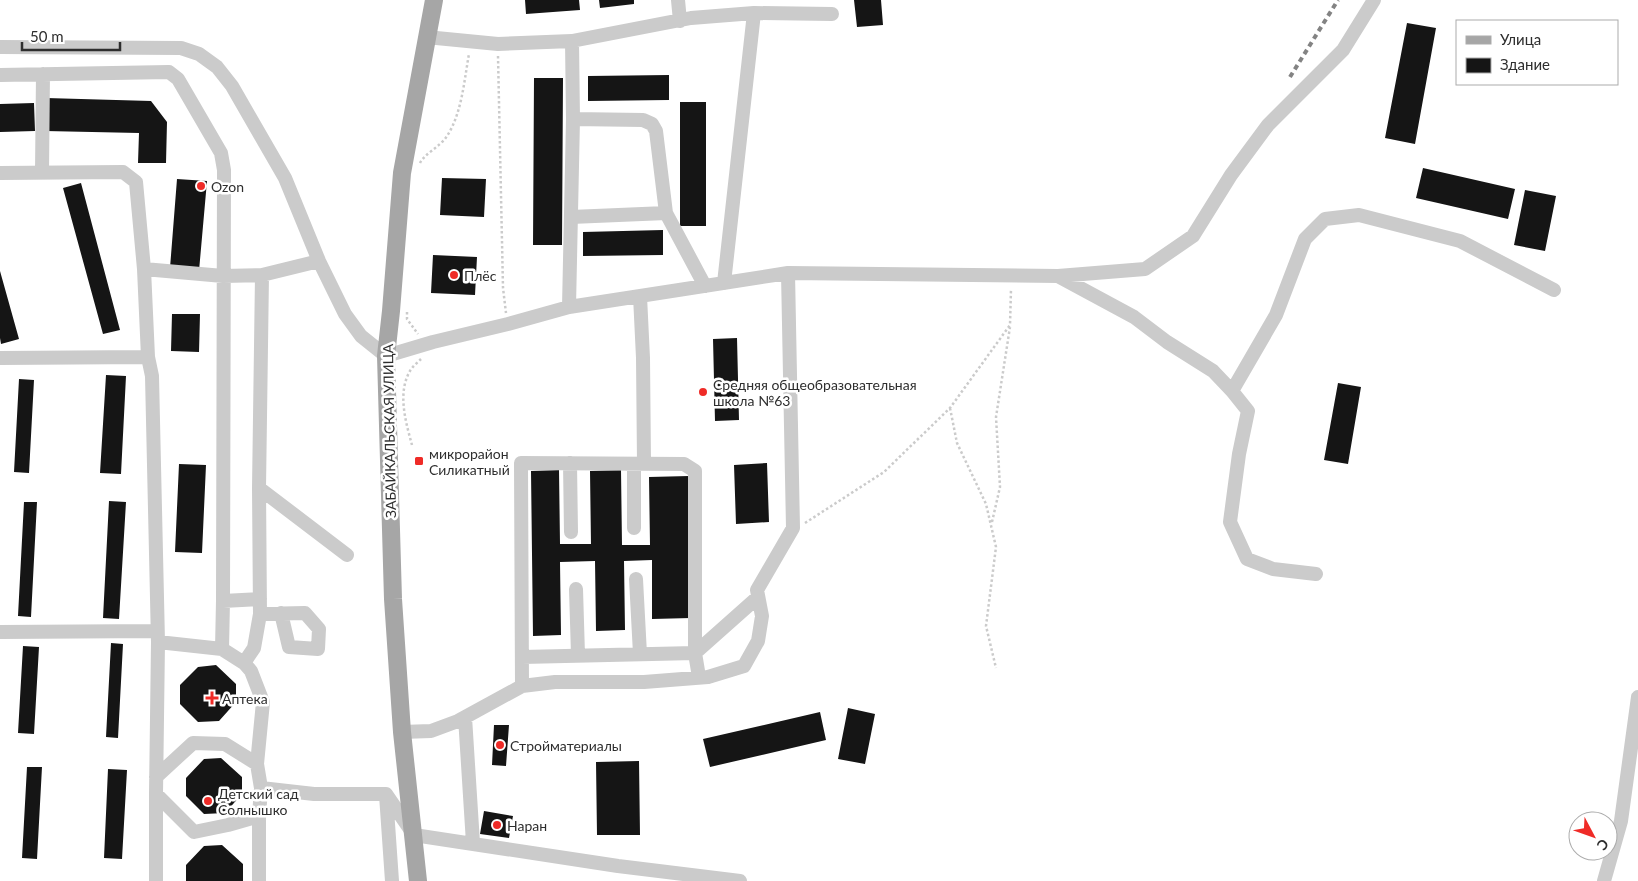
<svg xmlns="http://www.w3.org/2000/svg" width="1638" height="881" viewBox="0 0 1638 881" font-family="Lato,sans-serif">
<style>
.building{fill:#151515}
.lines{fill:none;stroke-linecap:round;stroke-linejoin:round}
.path{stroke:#cbcbcb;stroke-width:2.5;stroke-dasharray:2.5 2.5;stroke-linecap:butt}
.minor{stroke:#cbcbcb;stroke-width:14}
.major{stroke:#a6a6a6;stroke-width:18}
.rail{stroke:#838383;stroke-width:4;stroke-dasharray:5 4;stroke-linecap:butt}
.poi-dot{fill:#ef2b27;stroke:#fff;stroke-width:2}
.labels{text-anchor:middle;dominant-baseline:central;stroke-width:5;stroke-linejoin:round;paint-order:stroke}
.poi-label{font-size:14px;fill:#2e2e2e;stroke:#fff;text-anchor:start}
.street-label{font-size:14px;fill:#2e2e2e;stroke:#fff}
</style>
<rect width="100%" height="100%" fill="#fff"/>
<path class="building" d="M525 0H579L580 10 526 14Z
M599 0H634V4L600 8Z
M854 0H881L883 25 857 27Z
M1407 23 1436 28 1415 144 1385 138Z
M669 75V100L588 101V76Z
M534 78H563L562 245H533Z
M46 98 151 101 167 122 166 163H138L139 133 45 131Z
M680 102H706V226H680Z
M34 103 35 131 0 132V104Z
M1423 168 1515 189 1508 219 1416 198Z
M442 178 486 179 484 217 440 215Z
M177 179 207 181 199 271 170 268Z
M81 183 120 330 103 334 63 188Z
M1525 190 1556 196 1545 251 1514 245Z
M663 230V255L583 256V232Z
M433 255 477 257 475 295 431 293Z
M0 271 19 339 1 344 0 338Z
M172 314H200L199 352 171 351Z
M737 338 739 420 715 421 713 339Z
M106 375 126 376 121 474 100 473Z
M19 379 34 380 29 473 14 472Z
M1338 383 1361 387 1348 464 1324 460Z
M767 463 769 522 736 524 734 465Z
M179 464 206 465 202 553 175 552Z
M559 470 560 544H591L590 471 621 470 622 545H650L649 477 689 476 691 618 652 619V560L624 561 625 630 596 631 595 561 560 562 561 635 533 636 531 471Z
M109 501 126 502 119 619 103 618Z
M24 502H37L31 617 18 616Z
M111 643 123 644 118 738 106 737Z
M23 646 39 647 34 734 18 733Z
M216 665 236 684V702L219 721 198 722 180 704V685L198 667Z
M848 708 875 714 865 764 838 759Z
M820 712 826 740 710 767 703 739Z
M494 725H509L506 766 492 765Z
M221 758 242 777V794L225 813 204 814 186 796V778L204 759Z
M639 761 640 835H597L596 762Z
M27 767H42L37 859 22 858Z
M108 769 127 770 122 859 104 858Z
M484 811 513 816 509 838 480 834Z
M222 845 243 864V881H186V865L204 846Z"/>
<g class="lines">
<path class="path" d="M498 56 503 288 506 313
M420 163C424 154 440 147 447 136 462 113 464 81 469 54
M407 312V319L418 334
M950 408 957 443 986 504 996 547 986 626 996 668
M412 445C406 423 397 393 410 371 412 367 417 363 421 359
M992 522 1000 487 996 417 1010 327
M805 523 884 472 950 408 1010 325 1011 289"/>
<path class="minor" d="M678 0 680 21
M754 13 832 14
M426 37 498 44 572 41 691 18 754 13 724 283
M572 41 573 119 643 120 652 124 656 131 666 213 705 286
M0 47 181 48 199 54 217 67 232 86 285 178 319 261 345 314 361 336 386 356 433 342 508 324 569 307 788 273 1058 276 1145 269 1193 236 1231 175 1268 125 1343 50 1374 0
M0 75 169 72 178 79 221 153 224 170 223 601
M42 172 43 74
M0 173 123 172 136 182 144 269
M571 217 666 213
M262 275 259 488 260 614 305 613 319 629 318 649 289 647 281 613
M1058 276 1134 317 1167 342 1213 371 1232 391 1276 315 1305 239 1325 219 1359 215 1460 241 1554 290
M640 296 643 358 644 464
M569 307 573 119
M0 358 148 357
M1232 391 1248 411 1239 454 1230 522 1247 559 1273 569 1316 574
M570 463 571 532
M259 488 347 555
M634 528V464
M636 579 640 654
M576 589 578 655
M0 632 157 631
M158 642 222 649 223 601 260 599
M222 649 244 663 254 648 260 614
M522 657 695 653 758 597
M244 663 251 671 263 702 257 764 261 788 314 794H386L414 835 618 866 740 881
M522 686 521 463 684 464 695 471V653L699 677
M465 717 473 843
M402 732 431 731 458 721 522 686 555 682H644L708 677 744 666 758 641 762 616 757 590 793 528 788 273
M156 777 193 743 225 744 257 764
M156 794 194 832 228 825 259 816 261 788
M386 795 392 881
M259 816V881
M156 881V794L158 642 152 376 148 357 144 269 223 276 262 275 319 261
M1604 881 1621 821 1638 697"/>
<path class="major" d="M418 881 402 732 393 599 386 356 391 311 402 173 434 0"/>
<path class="rail" d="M1290 77 1338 0"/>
</g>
<g class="poi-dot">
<circle cx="201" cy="186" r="5"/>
<circle cx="454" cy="275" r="5"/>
<circle cx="703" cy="392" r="5"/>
<rect x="414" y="456" width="10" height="10" rx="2.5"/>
<path d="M209.5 690.5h5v5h5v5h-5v5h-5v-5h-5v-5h5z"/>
<circle cx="500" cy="745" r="5"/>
<circle cx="208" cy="801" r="5"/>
<circle cx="497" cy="825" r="5"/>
</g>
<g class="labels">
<g class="poi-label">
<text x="211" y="186">Ozon</text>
<text x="464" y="275">Плёс</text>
<text x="713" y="384">Средняя общеобразовательная<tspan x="713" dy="16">школа №63</tspan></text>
<text x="429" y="453">микрорайон<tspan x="429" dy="16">Силикатный</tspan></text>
<text x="222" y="698">Аптека</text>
<text x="510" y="745">Стройматериалы</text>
<text x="218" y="793">Детский сад<tspan x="218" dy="16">Солнышко</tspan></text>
<text x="507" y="825">Наран</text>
</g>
<g class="street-label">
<text transform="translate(389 431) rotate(-91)">ЗАБАЙКАЛЬСКАЯ УЛИЦА</text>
</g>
</g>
<rect x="1456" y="20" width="162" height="65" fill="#ffffff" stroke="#ababab"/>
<rect x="1466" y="36" width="25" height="8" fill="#a6a6a6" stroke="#ababab"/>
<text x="1500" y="45" font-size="15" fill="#2e2e2e">Улица</text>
<rect x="1466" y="58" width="25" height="15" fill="#151515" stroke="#ababab"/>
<text x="1500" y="70" font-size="15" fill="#2e2e2e">Здание</text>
<g transform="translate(1593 836) rotate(131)"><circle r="24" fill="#ffffff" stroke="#ababab"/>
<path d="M0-4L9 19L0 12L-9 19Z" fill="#ef2b27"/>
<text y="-8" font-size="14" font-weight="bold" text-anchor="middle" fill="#2e2e2e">С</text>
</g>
<path d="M22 42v8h98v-8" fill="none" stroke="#2e2e2e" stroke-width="2.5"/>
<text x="30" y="42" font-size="15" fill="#2e2e2e" stroke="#ffffff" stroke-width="4" paint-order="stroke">50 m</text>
</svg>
